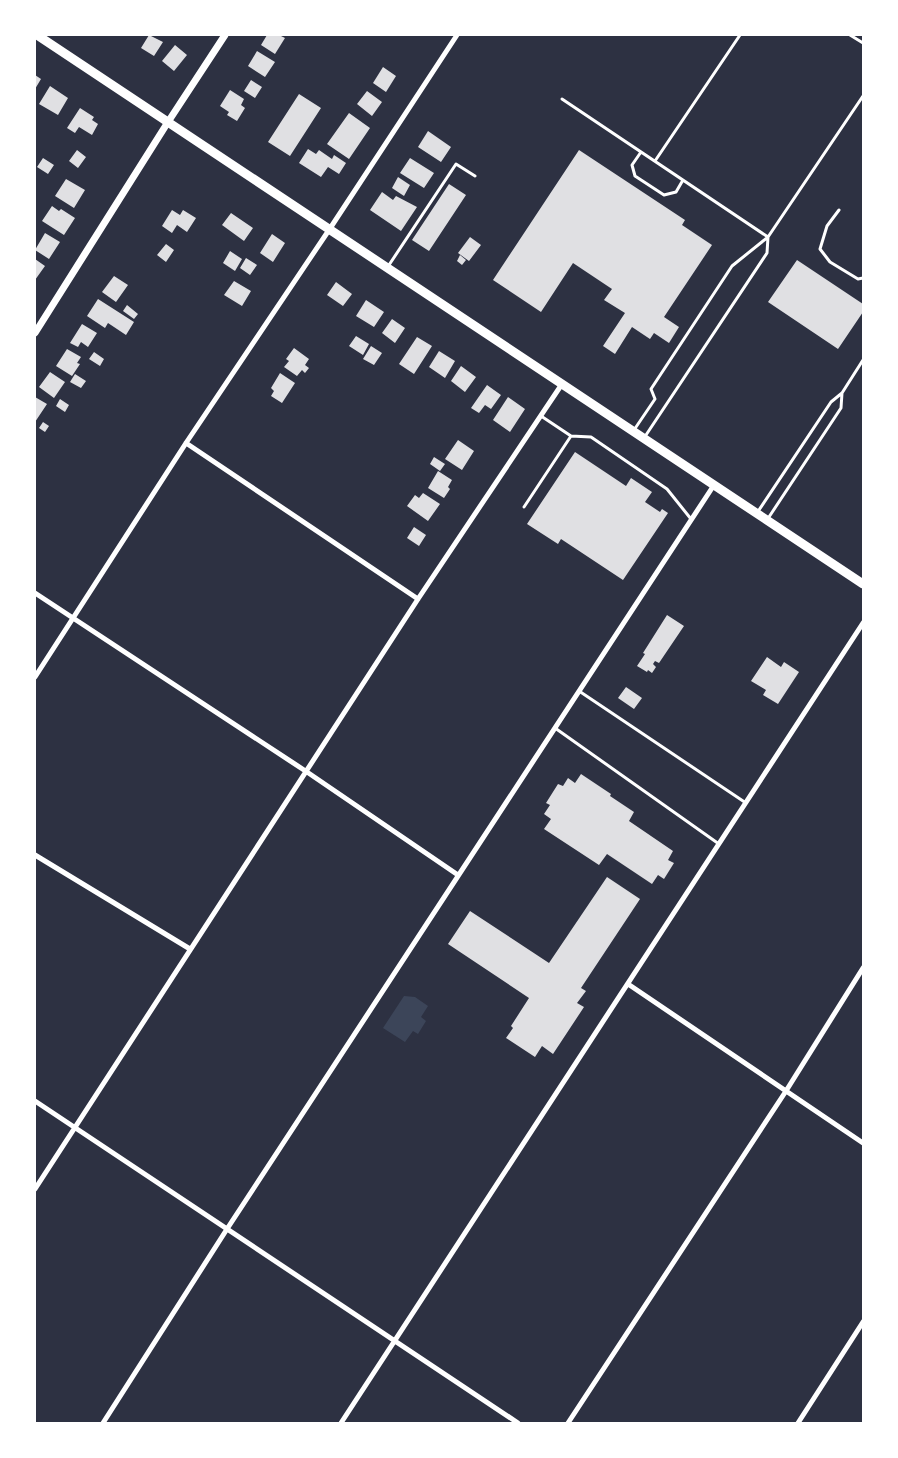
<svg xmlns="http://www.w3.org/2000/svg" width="898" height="1458" viewBox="0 0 898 1458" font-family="Signika,sans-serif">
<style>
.green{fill:#3c4559}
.building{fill:#e0e0e3}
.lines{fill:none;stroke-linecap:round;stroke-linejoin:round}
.service{stroke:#fff;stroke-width:3}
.minor{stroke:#fff;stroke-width:5}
.tertiary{stroke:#fff;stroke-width:7}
.secondary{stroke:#fff;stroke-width:9}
</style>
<rect width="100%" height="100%" fill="#2d3142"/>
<path class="green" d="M404 996 415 997 428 1006 421 1017 426 1021 418 1034 413 1031 405 1042 383 1028Z"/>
<path class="building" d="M149 35 163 42 154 56 141 48Z
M267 35H279L285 38 275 54 261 45Z
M175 45 187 55 174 71 162 61Z
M257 51 275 62 265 77 248 66Z
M383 67 396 76 386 92 373 83Z
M35 75 41 79 35 89Z
M251 80 262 87 255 98 244 91Z
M50 86 68 98 58 115 39 104Z
M230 90 244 99 241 105 245 108 237 121 227 115 229 112 220 106Z
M367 91 382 102 372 116 357 104Z
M299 94 321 108 290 156 268 142Z
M80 108 94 117 92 120 98 124 92 135 79 127 75 133 67 128Z
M349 113 370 128 349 159 327 144Z
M428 131 451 147 441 162 418 147Z
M308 149 316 154 319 150 332 159 334 155 346 163 339 174 328 167 321 177 299 163Z
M77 150 86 157 78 168 69 161Z
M579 150 685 220 682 225 712 245 664 317 679 327 669 343 654 333 650 339 632 327 615 354 603 346 625 313 604 300 612 289 573 263 541 312 493 280Z
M43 158 54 165 48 174 37 167Z
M410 158 434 173 424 188 400 173Z
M398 177 410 185 404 196 392 188Z
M66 179 85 190 74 208 55 196Z
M449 184 466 195 429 251 412 240Z
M382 192 393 200 396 196 417 207 401 231 370 210Z
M52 206 59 211 61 209 75 218 64 235 42 221Z
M172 210 180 215 183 210 196 218 187 232 177 225 172 233 162 226Z
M231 213 253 228 244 241 222 225Z
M45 233 60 242 49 259 35 250Z
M272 234 285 243 273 262 260 253Z
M470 237 481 245 469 261 458 253Z
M166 244 174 250 166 262 157 255Z
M230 251 242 259 235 271 223 263Z
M460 255 466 260 462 265 457 261Z
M246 258 257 265 250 275 240 268Z
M35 259 45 266 35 280Z
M797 260 863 304V312L838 349 768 302Z
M114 276 128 285 116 302 102 292Z
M234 281 251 291 242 306 224 295Z
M336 282 352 294 343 306 327 295Z
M98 299 134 322 126 335 108 323 105 328 87 316Z
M366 300 384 312 374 327 356 316Z
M127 305 138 314 134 319 123 311Z
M392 319 405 328 395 343 382 333Z
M82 324 97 333 88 347 81 342 78 347 70 343Z
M356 336 369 344 363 355 349 346Z
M417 337 432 346 414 374 399 364Z
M371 346 382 353 374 365 363 359Z
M294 348 309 359 305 365 309 368 305 373 302 370 297 376 284 367 289 361 286 359Z
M67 349 81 357 77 363 80 364 72 376 56 366Z
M439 351 455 361 445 378 429 367Z
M94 352 104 359 100 366 89 359Z
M461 366 476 377 465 392 451 381Z
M50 372 65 382 54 398 39 387Z
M280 373 295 383 282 403 271 396 274 391 271 388Z
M75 374 86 381 81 388 70 382Z
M487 385 501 395 491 409 485 405 479 413 471 408Z
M35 397 47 404 35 422Z
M508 397 525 409 510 432 493 420Z
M60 399 69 405 65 412 56 406Z
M43 422 49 426 45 432 39 428Z
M458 440 474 451 462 470 445 459Z
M575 452 626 486 631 478 652 492 645 502 660 512 662 509 668 513 623 580 561 539 558 544 527 524Z
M434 457 445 464 440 471 430 464Z
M438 471 452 480 448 487 450 489 444 498 428 488Z
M423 493 440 504 428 521 407 506 415 495 419 498Z
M414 527 426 535 419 546 407 538Z
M667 615 684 626 659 663 655 661 653 664 656 667 652 673 648 670 647 672 637 666 645 654 643 653Z
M767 657 781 667 784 662 799 672 778 704 763 695 766 690 751 681Z
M626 687 642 698 634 709 618 698Z
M581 774 611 794 610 796 634 812 629 821 673 851 668 860 674 863 664 879 658 875 652 884 607 854 599 865 544 829 551 819 544 814 550 805 546 803 558 784 563 786 568 778 575 783Z
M607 877 640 899 581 988 586 991 577 1003 584 1007 553 1054 542 1046 535 1057 506 1038 513 1028 511 1026 529 998 448 944 470 911 549 963Z"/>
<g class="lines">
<path class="service" d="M850 35 863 43
M562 99 768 237 863 96
M641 152 632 165 635 176 664 195 676 192 683 180
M655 161 740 35
M839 210 827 226 820 249 830 262 858 279 863 278
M387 268 456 164 475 176
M541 416 571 436 591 437 667 489 691 519
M634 430 655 399 651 389 732 266 768 237
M644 438 767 253 768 237
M524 507 571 436
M757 513 831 402 842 393 863 360
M767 520 841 408 842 393
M579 691 746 803
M555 728 719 844"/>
<path class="minor" d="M186 443 418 599
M35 593 307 772 458 875
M35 677 186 443 329 230 457 35
M35 855 190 949
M628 984 863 1143
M35 1101 518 1423
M35 1189 418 599 562 384
M103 1423 227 1229 714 485
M341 1423 863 623
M568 1423 786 1091 863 968
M798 1423 863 1322"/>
<path class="tertiary" d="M35 333 168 122 225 35"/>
<path class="secondary" d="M37 35 863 584"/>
</g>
<rect width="898" height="1458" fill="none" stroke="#ffffff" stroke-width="72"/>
</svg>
